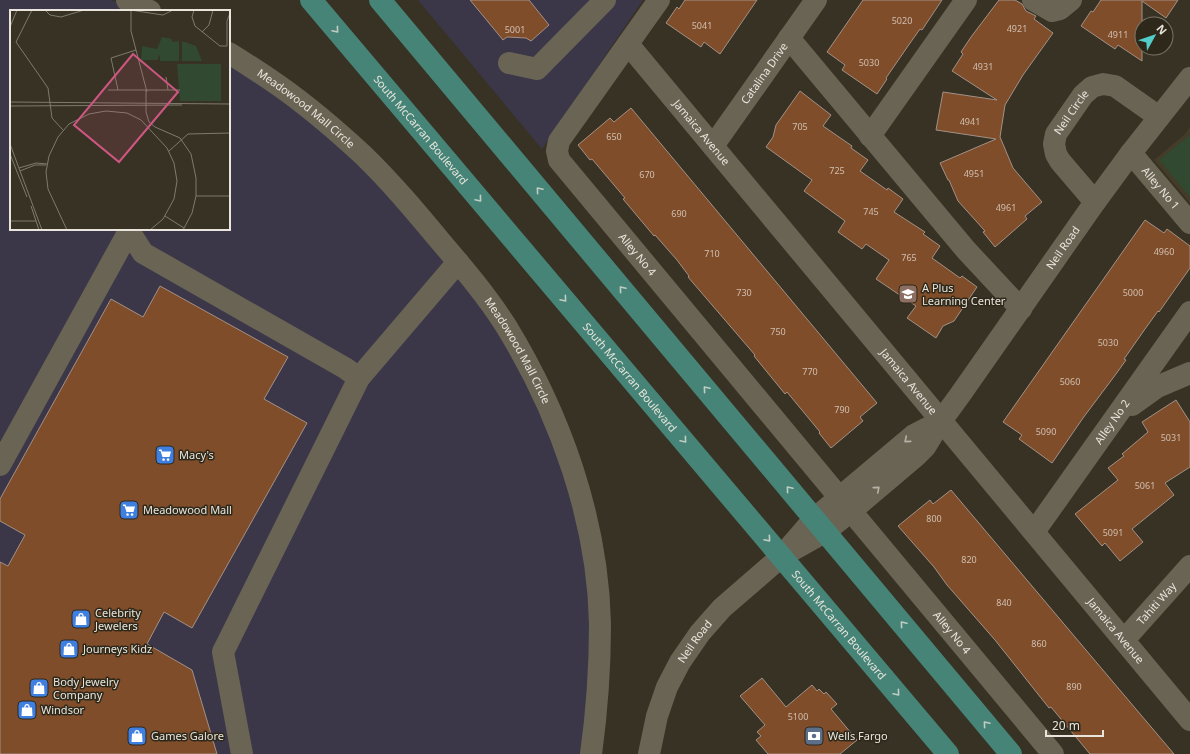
<svg xmlns="http://www.w3.org/2000/svg" width="1190" height="754" viewBox="0 0 1190 754" font-family="'Noto Sans',sans-serif">
  <style>
    .commercial { fill: #3b3748 }
    .built { fill: #443c29 }
    .green { fill: #314930 }
    .building { fill: #804d2a; stroke: #a29187 }
    .lines { fill: none; stroke-linecap: round; stroke-linejoin: round }
    .minor { stroke: #6a6455; stroke-width: 22 }
    .major { stroke: #478478; stroke-width: 22 }
    .oneway { stroke: #c0cdc3 }
    .oneway2 { stroke: #b6b1a6 }
    .labels { text-anchor: middle; stroke-width: 3; stroke-linejoin: round; paint-order: stroke }
    .number-label { font-size: 9px; fill: #cfbfb0 }
    .street-label { font-size: 11px; fill: #e9e5dc; stroke: #2d281a }
    .poi-label { font-size: 11px; fill: #e9e5dc; stroke: #2d281a; text-anchor: start }
    .inset-road { fill: none; stroke: #7e7a6d; stroke-width: 1 }
    .view { fill: #ce5682; fill-opacity: 0.15; stroke: #ce5682; stroke-width: 2 }
    .inset-edge { fill: none; stroke: #e9e5dc; stroke-width: 2 }
  </style>
  <rect width="100%" height="100%" fill="#373223"/>
  <!-- commercial -->
  <path class="commercial" d="M 0,0 L 111,0 L 141,11 L 11,11 L 11,229 L 229,229 L 229,61 L 249,73 L 356,158 L 433,237 L 516,348 L 577,506 L 590,610 L 592,690 L 585,754 L 0,754 Z
    M 418,0 L 643,0 L 542,149 Z"/>
  <!-- built -->
  <path class="built" d="M 1190,127 L 1190,203 L 1154,160 L 1184,135 Z"/>
  <!-- green -->
  <path class="green" d="M 1190,135 L 1190,197 L 1159,160 Z"/>
  <!-- building -->
  <path class="building" d="M 470,0 L 529,0 L 549,25 L 531,41 L 526,38 L 507,37 L 503,40 Z
    M 685,0 L 757,0 L 720,54 L 704,42 L 701,47 L 666,23 L 677,7 L 679,9 Z
    M 863,0 L 942,0 L 922,30 L 920,29 L 908,46 L 886,78 L 887,79 L 877,94 L 842,70 L 845,65 L 827,52 Z
    M 999,0 L 1015,0 L 1022,4 L 1026,11 L 1036,16 L 1034,19 L 1053,33 L 1023,75 L 1005,105 L 1000,137 L 1013,168 L 1042,202 L 1025,216 L 1027,219 L 995,247 L 983,232 L 985,231 L 958,201 L 949,180 L 948,180 L 940,163 L 996,139 L 936,130 L 943,92 L 997,100 L 952,71 L 963,54 L 961,52 L 971,37 Z
    M 1101,0 L 1178,0 L 1166,18 L 1142,1 L 1142,61 L 1118,45 L 1115,49 L 1081,26 L 1091,11 L 1093,12 Z
    M 800,91 L 831,115 L 823,126 L 852,146 L 851,148 L 868,160 L 860,171 L 887,190 L 888,188 L 903,199 L 894,212 L 925,232 L 923,234 L 940,246 L 932,258 L 960,278 L 962,276 L 977,287 L 954,321 L 943,326 L 936,338 L 907,318 L 916,306 L 876,279 L 889,260 L 866,244 L 862,249 L 838,232 L 845,221 L 804,191 L 812,180 L 766,147 L 773,137 L 776,125 Z
    M 631,108 L 877,403 L 860,417 L 863,421 L 831,448 L 819,433 L 820,432 L 787,392 L 785,394 L 754,356 L 755,355 L 688,277 L 689,276 L 677,260 L 655,235 L 654,236 L 623,199 L 625,198 L 592,159 L 590,160 L 578,145 L 610,118 L 614,122 Z
    M 1145,220 L 1164,233 L 1167,229 L 1190,246 L 1190,268 L 1159,312 L 1158,311 L 1145,329 L 1124,359 L 1126,360 L 1116,374 L 1083,418 L 1052,463 L 1019,439 L 1022,435 L 1003,422 Z
    M 160,286 L 288,357 L 264,399 L 307,423 L 192,628 L 164,612 L 147,644 L 192,670 L 217,754 L 0,754 L 0,562 L 8,566 L 25,535 L 0,521 L 0,499 L 111,299 L 143,317 Z
    M 1176,400 L 1190,422 L 1190,467 L 1165,483 L 1174,495 L 1132,529 L 1143,542 L 1120,561 L 1105,543 L 1102,546 L 1075,514 L 1118,480 L 1108,468 L 1124,456 L 1122,454 L 1148,432 L 1142,422 Z
    M 951,490 L 1091,656 L 1174,754 L 1090,754 L 1051,707 L 1049,708 L 995,640 L 947,585 L 934,567 L 898,526 L 930,500 L 933,504 Z
    M 762,678 L 786,707 L 812,685 L 817,691 L 819,689 L 824,694 L 826,692 L 837,704 L 831,709 L 857,740 L 840,754 L 768,754 L 756,740 L 761,736 L 757,732 L 765,725 L 740,696 Z"/>
  <g class="lines">
    <!-- minor -->
    <g class="minor">
      <path d="M 127,0 L 150,11"/>
      <path id="s1" d="M 659,0 L 559,141 L 557,151 L 559,160 L 839,497"/>
      <path d="M 1033,0 L 1052,11 L 1060,9 L 1071,0"/>
      <path d="M 789,38 L 966,250 L 1021,309"/>
      <path id="s2" d="M 628,44 L 1190,720"/>
      <path id="s3" d="M 229,53 C 245,63 262,74 278,85 C 308,106 336,130 363,155 C 391,182 416,212 441,242 C 464,269 487,296 506,326 C 560,414 598,520 600,624 C 600,668 597,711 591,754"/>
      <path d="M 509,63 L 537,69 L 605,0"/>
      <path d="M 870,136 L 966,0"/>
      <path id="s4" d="M 713,146 L 816,0"/>
      <path id="s5" d="M 1131,153 L 1190,223"/>
      <path id="s6" d="M 1095,202 L 1060,161 L 1056,154 L 1054,144 L 1056,134 L 1083,95 L 1092,87 L 1103,84 L 1115,86 L 1159,117"/>
      <path d="M 359,378 L 458,262"/>
      <path d="M 1132,405 L 1157,387 L 1190,373"/>
      <path d="M 0,465 L 129,231 L 143,253 L 345,368 L 359,378 L 223,652 L 242,754"/>
      <path id="s7" d="M 851,511 L 1053,754"/>
      <path id="s8" d="M 1034,532 L 1190,312"/>
      <path id="s9" d="M 782,556 L 825,532 L 851,511 L 917,455 L 925,447 L 941,421 L 960,395 L 1095,202 L 1131,153 L 1190,78"/>
      <path id="s10" d="M 1124,640 L 1190,566"/>
      <path id="s11" d="M 649,754 L 657,716 L 667,687 L 680,662 L 700,633 L 722,608 L 782,556 L 814,519 L 914,435 L 941,421"/>
    </g>
    <!-- major -->
    <g class="major">
      <path id="s12" d="M 311,0 L 948,754"/>
      <path d="M 380,0 L 1011,754"/>
    </g>
  </g>
  <!-- one-way arrows -->
  <defs><path id="oneway-chevron" d="M-2-3.5L2.5 0L-2 3.5" fill="none" stroke-width="1.6" stroke-linecap="round" stroke-linejoin="round"/></defs>
  <g class="oneway">
    <use href="#oneway-chevron" transform="translate(336 30) rotate(50)"/>
    <use href="#oneway-chevron" transform="translate(539 190) rotate(-130)"/>
    <use href="#oneway-chevron" transform="translate(479 199) rotate(50)"/>
    <use href="#oneway-chevron" transform="translate(622 289) rotate(-130)"/>
    <use href="#oneway-chevron" transform="translate(564 299) rotate(50)"/>
    <use href="#oneway-chevron" transform="translate(706 389) rotate(-130)"/>
    <use href="#oneway-chevron" transform="translate(684 440) rotate(50)"/>
    <use href="#oneway-chevron" transform="translate(789 489) rotate(-130)"/>
    <use href="#oneway-chevron" transform="translate(768 539) rotate(49)"/>
    <use href="#oneway-chevron" transform="translate(903 624) rotate(-130)"/>
    <use href="#oneway-chevron" transform="translate(897 693) rotate(50)"/>
    <use href="#oneway-chevron" transform="translate(986 724) rotate(-130)"/>
  </g>
  <g class="oneway2">
    <use href="#oneway-chevron" transform="translate(907 440) rotate(140)"/>
    <use href="#oneway-chevron" transform="translate(877 489) rotate(-40)"/>
  </g>
  <!-- icons -->
  <defs>
    <g id="school-square" transform="scale(1)"><rect x="-9" y="-9" width="18" height="18" rx="4" fill="#8d6e63" stroke="#2d281a"/><path d="M0-5L7-2L0 1L-7-2ZM-4 1L0 2.5L4 1V4Q0 6-4 4Z" fill="#fff"/></g>
    <g id="supermarket-square" transform="scale(1)"><rect x="-9" y="-9" width="18" height="18" rx="4" fill="#3f7fe0" stroke="#2d281a"/><path d="M-6-5.5h2.5l.6 2H6L4.5 2H-2.5L-4.4-4H-6ZM-1.5 3.2a1.3 1.3 0 1 0 .1 0ZM3 3.2a1.3 1.3 0 1 0 .1 0Z" fill="#fff"/></g>
    <g id="shop-square" transform="scale(1)"><rect x="-9" y="-9" width="18" height="18" rx="4" fill="#3f7fe0" stroke="#2d281a"/><path d="M-5-2.5h2.3a2.7 3.5 0 0 1 5.4 0H5L5.5 6h-11ZM-1.5-2.5h3a1.5 2.3 0 0 0-3 0Z" fill="#fff"/></g>
    <g id="bank-square" transform="scale(1)"><rect x="-9" y="-9" width="18" height="18" rx="4" fill="#5c6f8a" stroke="#2d281a"/><path d="M-6-4H6V4H-6ZM0-2.3a2.3 2.3 0 1 0 0 4.6a2.3 2.3 0 1 0 0-4.6Z" fill="#fff"/></g>
  </defs>
  <g fill-rule="evenodd">
    <use href="#school-square" x="908" y="294"/>
    <use href="#supermarket-square" x="165" y="455"/>
    <use href="#supermarket-square" x="129" y="510"/>
    <use href="#shop-square" x="81" y="619"/>
    <use href="#shop-square" x="69" y="649"/>
    <use href="#shop-square" x="39" y="688"/>
    <use href="#shop-square" x="27" y="710"/>
    <use href="#shop-square" x="137" y="736"/>
    <use href="#bank-square" x="814" y="736"/>
  </g>
  <g class="labels">
    <!-- number labels -->
    <g class="number-label">
      <text x="902" y="24">5020</text>
      <text x="702" y="29">5041</text>
      <text x="1017" y="32">4921</text>
      <text x="515" y="33">5001</text>
      <text x="1118" y="38">4911</text>
      <text x="869" y="66">5030</text>
      <text x="983" y="70">4931</text>
      <text x="970" y="125">4941</text>
      <text x="800" y="130">705</text>
      <text x="614" y="140">650</text>
      <text x="837" y="174">725</text>
      <text x="974" y="177">4951</text>
      <text x="647" y="178">670</text>
      <text x="1006" y="211">4961</text>
      <text x="871" y="215">745</text>
      <text x="679" y="217">690</text>
      <text x="1164" y="255">4960</text>
      <text x="712" y="257">710</text>
      <text x="909" y="261">765</text>
      <text x="744" y="296">730</text>
      <text x="1133" y="296">5000</text>
      <text x="778" y="335">750</text>
      <text x="1108" y="346">5030</text>
      <text x="810" y="375">770</text>
      <text x="1070" y="385">5060</text>
      <text x="842" y="413">790</text>
      <text x="1046" y="435">5090</text>
      <text x="1171" y="441">5031</text>
      <text x="1145" y="489">5061</text>
      <text x="934" y="522">800</text>
      <text x="1113" y="536">5091</text>
      <text x="969" y="563">820</text>
      <text x="1004" y="606">840</text>
      <text x="1039" y="647">860</text>
      <text x="1074" y="690">890</text>
      <text x="798" y="720">5100</text>
    </g>
    <!-- street labels -->
    <g class="street-label">
      <text dy="4" stroke="none"><textPath href="#s4" startOffset="89">Catalina Drive</textPath></text>
      <text dy="4" stroke="none"><textPath href="#s3" startOffset="95">Meadowood Mall Circle</textPath></text>
      <text dy="4" stroke="none"><textPath href="#s6" startOffset="109">Neil Circle</textPath></text>
      <text dy="4" stroke="none"><textPath href="#s12" startOffset="170">South McCarran Boulevard</textPath></text>
      <text dy="4" stroke="none"><textPath href="#s2" startOffset="115">Jamaica Avenue</textPath></text>
      <text dy="4" stroke="none"><textPath href="#s5" startOffset="46">Alley No 1</textPath></text>
      <text dy="4" stroke="none"><textPath href="#s9" startOffset="423">Neil Road</textPath></text>
      <text dy="4" stroke="none"><textPath href="#s1" startOffset="315">Alley No 4</textPath></text>
      <text dy="4" stroke="none"><textPath href="#s3" startOffset="419">Meadowood Mall Circle</textPath></text>
      <text dy="4" stroke="none"><textPath href="#s12" startOffset="494">South McCarran Boulevard</textPath></text>
      <text dy="4" stroke="none"><textPath href="#s2" startOffset="439">Jamaica Avenue</textPath></text>
      <text dy="4" stroke="none"><textPath href="#s8" startOffset="135">Alley No 2</textPath></text>
      <text dy="4" stroke="none"><textPath href="#s10" startOffset="49">Tahiti Way</textPath></text>
      <text dy="4" stroke="none"><textPath href="#s12" startOffset="818">South McCarran Boulevard</textPath></text>
      <text dy="4" stroke="none"><textPath href="#s2" startOffset="763">Jamaica Avenue</textPath></text>
      <text dy="4" stroke="none"><textPath href="#s7" startOffset="158">Alley No 4</textPath></text>
      <text dy="4" stroke="none"><textPath href="#s11" startOffset="123">Neil Road</textPath></text>
    </g>
    <!-- poi labels -->
    <g class="poi-label">
      <text x="922" y="292">A Plus<tspan x="922" dy="13">Learning Center</tspan></text>
      <text x="179" y="459">Macy's</text>
      <text x="143" y="514">Meadowood Mall</text>
      <text x="95" y="617">Celebrity<tspan x="95" dy="13">Jewelers</tspan></text>
      <text x="83" y="653">Journeys Kidz</text>
      <text x="53" y="686">Body Jewelry<tspan x="53" dy="13">Company</tspan></text>
      <text x="41" y="714">Windsor</text>
      <text x="151" y="740">Games Galore</text>
      <text x="828" y="740">Wells Fargo</text>
    </g>
  </g>
  <!-- overview -->
  <g transform="translate(10 10)">
    <rect width="220" height="220" fill="#373223"/>
    <path d="M 152,27 L 162,29 L 162,32 L 169,31 L 169,51 L 150,51 L 150,44 L 147,51 L 147,40 L 147,50 L 131,50 L 132,36 L 147,39 ZM 172,31 L 186,36 L 192,51 L 172,51 ZM 167,54 L 211,54 L 211,91 L 170,91 Z" fill="#314930"/>
    <path class="inset-road" d="M 22,0 L 6,32 L 38,78 L 42,108 L 53,120M 35,0 L 40,5 L 51,7 L 74,0M 120,0 L 153,5 L 163,0M 121,0 L 121,21 L 137,82M 184,0 L 182,7 L 185,16 L 210,36 L 217,36 L 217,11 L 220,3M 0,17 L 7,0M 192,22 L 199,15 L 203,0M 156,67 L 158,80M 98,80 L 170,80M 108,80 L 101,48 L 126,40M 136,80 L 136,102 L 139,112 L 145,117 L 170,128 L 181,144 L 186,168 L 186,186 L 182,203 L 173,220M 0,92 L 220,94M 0,96 L 172,95M 0,134 L 32,220M 159,141 L 178,124 L 220,123M 0,144 L 17,187M 9,158 L 26,153 L 37,154M 10,161 L 25,155 L 36,155M 186,186 L 220,186M 21,196 L 29,220M 155,206 L 174,218M 0,211 L 26,211M 57,220 L 38,179 L 36,162 L 39,146 L 48,127 L 59,114 L 79,104 L 96,101 L 117,103 L 131,110 L 157,138 L 164,153 L 167,171 L 164,189 L 153,209 L 140,220"/>
    <path class="view" d="M 123,44 L 168,82 L 109,152 L 64,115 Z"/>
    <rect width="220" height="220" class="inset-edge"/>
  </g>
  <!-- north arrow -->
  <g transform="translate(1154 36) rotate(50)"><circle r="19" fill="#2d281a" stroke="#787468"/>
  <path d="M0-3L7 15L0 10L-7 15Z" fill="#53cdca"/>
  <text y="-6" font-size="11" font-weight="bold" text-anchor="middle" fill="#e9e5dc">N</text>
  </g>
  <!-- scale -->
  <path d="M1046 730v6h57v-6" fill="none" stroke="#e9e5dc" stroke-width="2"/>
  <text x="1052" y="730" font-size="12" fill="#e9e5dc" stroke="#2d281a" stroke-width="3" paint-order="stroke">20 m</text>
</svg>
